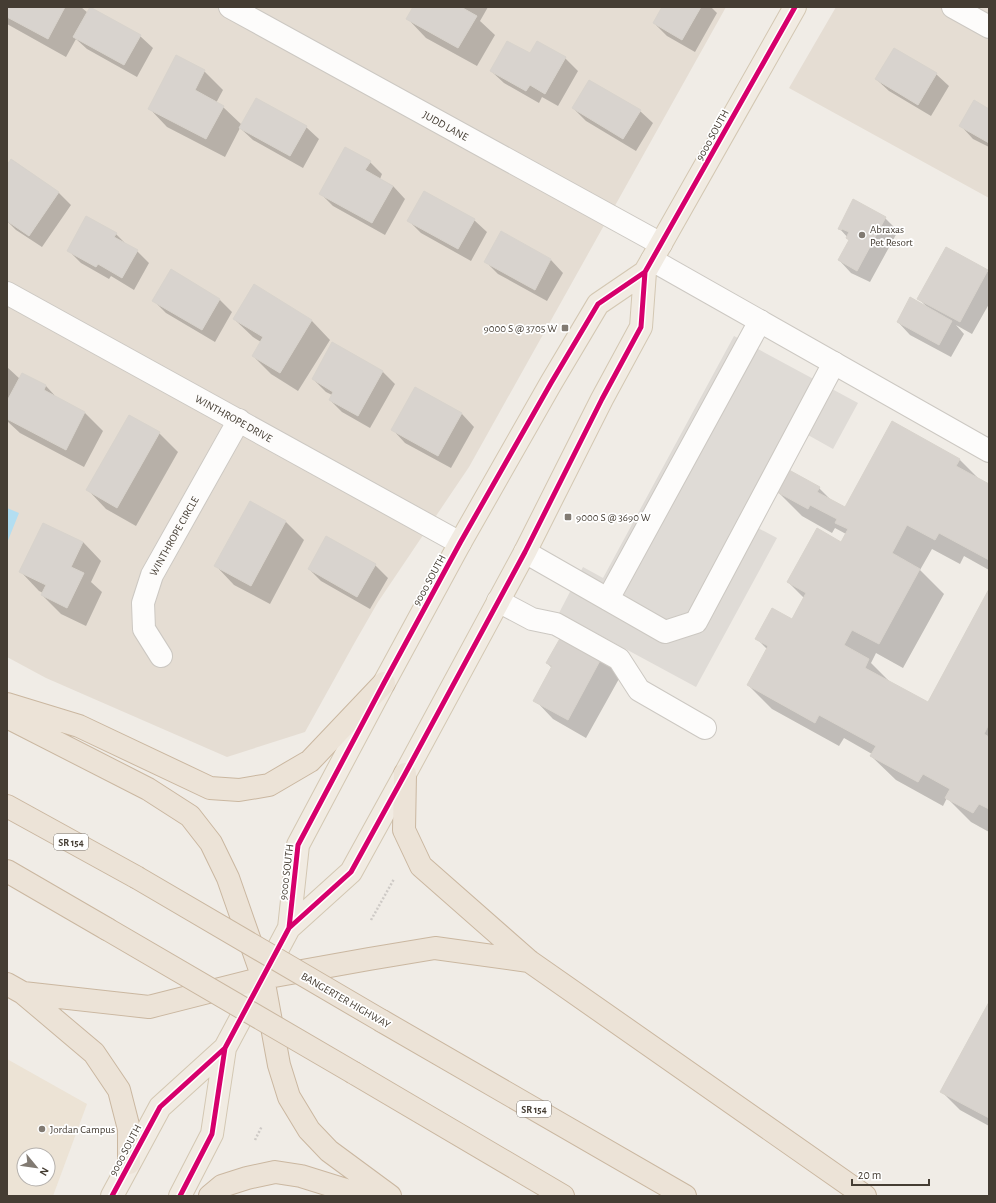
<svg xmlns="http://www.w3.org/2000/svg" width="996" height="1203" viewBox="0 0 996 1203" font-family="'Alegreya Sans',sans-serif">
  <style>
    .residential { fill: #e5ddd3 }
    .education { fill: #ece3d5; fill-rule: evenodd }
    .parking { fill: #dfdbd6 }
    .water { fill: #b3def1 }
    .shadow { fill: #0003 }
    .building { fill: #d8d3ce; stroke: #d8d3cc }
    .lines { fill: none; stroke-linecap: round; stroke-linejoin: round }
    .minor-casing { stroke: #ccc8c2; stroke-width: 24 }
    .major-casing { stroke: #d3c7b2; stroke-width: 24 }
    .highway-casing { stroke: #cab7a0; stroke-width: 24 }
    .path { stroke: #cecac6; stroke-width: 2.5; stroke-dasharray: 2 2; stroke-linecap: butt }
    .minor { stroke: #fdfcfb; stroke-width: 22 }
    .major { stroke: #f1ebe2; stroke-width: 22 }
    .highway { stroke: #ece3d7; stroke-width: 22 }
    .highway-bridge-casing { stroke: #cab7a0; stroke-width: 24; stroke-linecap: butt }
    .highway-bridge { stroke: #ece3d7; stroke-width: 22 }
    .cycleway-casing { stroke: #fff; stroke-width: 8 }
    .cycleway { stroke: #d6006c; stroke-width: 5 }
    .poi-dot { fill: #817a72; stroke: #fff; stroke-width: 1.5 }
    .labels { text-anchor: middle; stroke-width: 3.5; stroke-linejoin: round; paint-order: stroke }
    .shield { fill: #fff; stroke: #7d7770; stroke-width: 1 }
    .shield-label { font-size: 10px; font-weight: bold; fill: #453d33 }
    .street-label { font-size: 11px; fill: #453d33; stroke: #fff }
    .poi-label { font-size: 11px; fill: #453d33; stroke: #fff; text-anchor: start }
  </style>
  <rect width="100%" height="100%" fill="#f0ece6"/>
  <!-- residential -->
  <path class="residential" d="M 7,7 L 726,7 L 469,467 L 378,602 L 355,642 L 305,732 L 227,757 L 46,678 L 7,657 Z
    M 836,7 L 989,7 L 989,198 L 789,88 Z"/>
  <!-- education -->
  <path class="education" d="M 7,1059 L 87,1104 L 53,1196 L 7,1196 ZM 24,1155 L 48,1155 L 48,1179 L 24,1179 Z"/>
  <!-- parking -->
  <path class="parking" d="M 734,336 L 858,403 L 833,449 L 808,435 L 758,528 L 777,538 L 696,687 L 559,613 L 583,567 L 603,578 Z"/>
  <!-- water -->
  <path class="water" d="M 7,508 L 19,513 L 7,543 Z"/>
  <!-- shadow -->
  <path class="shadow" d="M 7,7 L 81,7 L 88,13 L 140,36 L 153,48 L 137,77 L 87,49 L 76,39 L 66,57 L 7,24 Z
    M 415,7 L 488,7 L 480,21 L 495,35 L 477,66 L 426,38 L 408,19 Z
    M 663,7 L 711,7 L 717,13 L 695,52 L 667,36 L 654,23 Z
    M 530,55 L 565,58 L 578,71 L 558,106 L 542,97 L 539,103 L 504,83 L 491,71 Z
    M 204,71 L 223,90 L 216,103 L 223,107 L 242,125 L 306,127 L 319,139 L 303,168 L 253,140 L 240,128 L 225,157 L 167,127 L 149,108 Z
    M 936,74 L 949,86 L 931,116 L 889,91 L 876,79 Z
    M 573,108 L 640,111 L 653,123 L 636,151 L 586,121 Z
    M 989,110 L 989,147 L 973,139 L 961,126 Z
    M 12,160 L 59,193 L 71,205 L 42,247 L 16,230 L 7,221 L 7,162 L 9,165 Z
    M 370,162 L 382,174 L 380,179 L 393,186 L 405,199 L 385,235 L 333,206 L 320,193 Z
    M 853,201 L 885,218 L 898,231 L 870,282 L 851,273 L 839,260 L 850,240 L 839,228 Z
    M 474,220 L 487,232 L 471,261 L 421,233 L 409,221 Z
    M 501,233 L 551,260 L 563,273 L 547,301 L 498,274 L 485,261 Z
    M 116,234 L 128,246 L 137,251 L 149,263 L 134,290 L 111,276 L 109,279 L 81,263 L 68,250 Z
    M 171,271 L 220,300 L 232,312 L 215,342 L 166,313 L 153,300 Z
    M 987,271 L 989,273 L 989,304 L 972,334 L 956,325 L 964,334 L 951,357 L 910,335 L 898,322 L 927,307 L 919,299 Z
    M 254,286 L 312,321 L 330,340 L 298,391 L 271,374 L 253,356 L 261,342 L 253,337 L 234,319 Z
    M 7,367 L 20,379 L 23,374 L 46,386 L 58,399 L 85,413 L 103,431 L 84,467 L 20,433 L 7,421 Z
    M 382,371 L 395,384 L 370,428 L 342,412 L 330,400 L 332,395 L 326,392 L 313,379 Z
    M 416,389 L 462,414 L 474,427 L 451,468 L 405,443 L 393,430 Z
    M 892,423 L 960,460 L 981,481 L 989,485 L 989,570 L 964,556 L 960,564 L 932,549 L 920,570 L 944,594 L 903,668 L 876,653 L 871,663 L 892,684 L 928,703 L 989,591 L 989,832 L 971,822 L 947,798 L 943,806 L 896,780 L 871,756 L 872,754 L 844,738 L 839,746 L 772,709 L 748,685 L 768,650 L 756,638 L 792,620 L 804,598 L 788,582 L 841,543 L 846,534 L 835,528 L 832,533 L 802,516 L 778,492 L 819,488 L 832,501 L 845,508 Z
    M 159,433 L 178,452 L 136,526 L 106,509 L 88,490 Z
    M 251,503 L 286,522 L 304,540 L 270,604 L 234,585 L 216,566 Z
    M 327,537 L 375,565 L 388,578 L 370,609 L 321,581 L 309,569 Z
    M 83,542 L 101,561 L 91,582 L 102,592 L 86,626 L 61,614 L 42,595 L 43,593 L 39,591 L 21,572 Z
    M 602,658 L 620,677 L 586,738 L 553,719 L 535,700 L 552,668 L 547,663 Z
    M 989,1004 L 989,1126 L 960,1110 L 941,1091 Z"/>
  <!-- building -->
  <path class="building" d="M 7,7 L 65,7 L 48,39 L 7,17 Z
    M 90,7 L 141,35 L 124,65 L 73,37 Z
    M 413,7 L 461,7 L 477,16 L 458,48 L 406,19 Z
    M 662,7 L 701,7 L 682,40 L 653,23 Z
    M 507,41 L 530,53 L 537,41 L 566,57 L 545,94 L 530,85 L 526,91 L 490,71 Z
    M 894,48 L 937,73 L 918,105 L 875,79 Z
    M 176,55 L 205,70 L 195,90 L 224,106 L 206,139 L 148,109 Z
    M 589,80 L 641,110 L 623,139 L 572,108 Z
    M 256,98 L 307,126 L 290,156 L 239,128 Z
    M 974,100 L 989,109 L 989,143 L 959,126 Z
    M 345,147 L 371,161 L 365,170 L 393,186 L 372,223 L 319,194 Z
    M 11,159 L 59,192 L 29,236 L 7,221 L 7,211 L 8,209 L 7,208 L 7,165 Z
    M 424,191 L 475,219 L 458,249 L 407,221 Z
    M 853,199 L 886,217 L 857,271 L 838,260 L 849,240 L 846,238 L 849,232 L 842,229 L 841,230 L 838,229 Z
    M 86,216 L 117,233 L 114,237 L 138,250 L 122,278 L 98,264 L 96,267 L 67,251 Z
    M 501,231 L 551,259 L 535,290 L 484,262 Z
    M 946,247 L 988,270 L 960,322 L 917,299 Z
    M 171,269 L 220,299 L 202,330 L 152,301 Z
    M 254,284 L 312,320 L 280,373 L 252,356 L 263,337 L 233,319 Z
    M 910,297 L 952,321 L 939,345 L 897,322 Z
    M 332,342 L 383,371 L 358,416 L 329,400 L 333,392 L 312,379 Z
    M 22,373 L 46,385 L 44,390 L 85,412 L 66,450 L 7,419 L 7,401 Z
    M 415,387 L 462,413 L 438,456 L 391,430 Z
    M 129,415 L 160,432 L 117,508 L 86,490 Z
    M 892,421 L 960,459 L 956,466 L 989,484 L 989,560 L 939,533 L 935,540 L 907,525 L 892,553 L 920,569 L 879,644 L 852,630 L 844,645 L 869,659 L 865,668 L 928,702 L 989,589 L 989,724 L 984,734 L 989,737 L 989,809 L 979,804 L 973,813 L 945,798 L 950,789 L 923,774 L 918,782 L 870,756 L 876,746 L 819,715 L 815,723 L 747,685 L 768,646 L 755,639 L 772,608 L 792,619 L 806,593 L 787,582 L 817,528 L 841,542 L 848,529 L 835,523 L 837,519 L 810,505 L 808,509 L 777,492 L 789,470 L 820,487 L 817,492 L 845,507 Z
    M 250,501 L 286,521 L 251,586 L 214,566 Z
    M 43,523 L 83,542 L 71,567 L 84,573 L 67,608 L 41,595 L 46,585 L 19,572 Z
    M 326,536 L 376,564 L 357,597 L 308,569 Z
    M 562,635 L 602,657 L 568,720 L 533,701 L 552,666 L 546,663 Z
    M 989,1002 L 989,1118 L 940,1092 Z"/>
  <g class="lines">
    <!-- minor casing -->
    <g class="minor-casing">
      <g id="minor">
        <path id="s1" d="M 230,7 L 661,244"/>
        <path d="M 953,7 L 989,27"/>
        <path d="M 652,260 L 989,451"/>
        <path id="s2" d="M 7,293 L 460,543"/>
        <path d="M 525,552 L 665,632 L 696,622 L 834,363"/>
        <path d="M 608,599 L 760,321"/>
        <path d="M 498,601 L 532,619 L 556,624 L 619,659 L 639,690 L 705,728"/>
        <path id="s3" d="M 161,656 L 144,629 L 143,603 L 152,575 L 239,420"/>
      </g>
    </g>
    <!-- major casing -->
    <g class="major-casing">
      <path id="major" d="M 289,928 L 298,845 L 384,683 L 460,543 L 551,383 L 598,304 L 645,272
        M 112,1196 L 160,1107 L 225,1048
        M 180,1196 L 212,1134 L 225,1048 L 289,928 L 351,872 L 405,774 L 525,552 L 602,399 L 641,327 L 645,272 L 795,7"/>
    </g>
    <!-- highway casing -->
    <g class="highway-casing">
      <path id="highway" d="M 7,704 L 79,726 L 210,788 L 239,790 L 269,785 L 310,761 L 384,683
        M 7,717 L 148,789 L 190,816 L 211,843 L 228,878 L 263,978 L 279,1065 L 289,1097 L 309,1130 L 329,1151 L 390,1196
        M 405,774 L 404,830 L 421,866 L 529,961 L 865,1196
        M 7,806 L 136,877
        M 7,871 L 107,929
        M 7,984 L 23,993 L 94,1053 L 119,1090 L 129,1129 L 129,1163
        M 23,993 L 149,1007 L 263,978 L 369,959 L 435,948 L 529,961
        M 382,1021 L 685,1196
        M 354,1073 L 563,1196
        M 210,1196 L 222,1186 L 247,1178 L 275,1172 L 301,1176 L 365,1196"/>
    </g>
    <!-- path -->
    <path class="path" d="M 371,920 L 394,879
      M 255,1140 L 262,1126"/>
    <!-- minor -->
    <use href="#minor" class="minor"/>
    <!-- major -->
    <use href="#major" class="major"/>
    <!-- highway -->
    <use href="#highway" class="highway"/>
    <!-- highway-bridge casing -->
    <g class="highway-bridge-casing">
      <path id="highway-bridge" d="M 136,877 L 382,1021
        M 107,929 L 354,1073"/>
    </g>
    <!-- highway-bridge -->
    <use href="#highway-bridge" class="highway-bridge"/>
    <!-- cycleway casing -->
    <g class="cycleway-casing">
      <path id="cycleway" d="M 289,928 L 298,845 L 384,683 L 460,543 L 551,383 L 598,304 L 645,272
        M 112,1196 L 160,1107 L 225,1048
        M 180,1196 L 212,1134 L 225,1048 L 289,928 L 351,872 L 405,774 L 525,552 L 602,399 L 641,327 L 645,272 L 795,7"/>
    </g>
    <!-- cycleway -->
    <use href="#cycleway" class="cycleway"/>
  </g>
  <!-- markers -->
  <g class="poi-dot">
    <circle cx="862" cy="235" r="4"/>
    <rect x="561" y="324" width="8" height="8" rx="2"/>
    <rect x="564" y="513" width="8" height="8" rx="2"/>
    <circle cx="42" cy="1129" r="4"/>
  </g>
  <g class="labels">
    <!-- shield labels -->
    <g class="shield">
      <rect x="54" y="834" width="34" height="16" rx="3"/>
      <rect x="517" y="1101" width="34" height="16" rx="3"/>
    </g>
    <g class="shield-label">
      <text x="71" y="846">SR 154</text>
      <text x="534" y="1113">SR 154</text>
    </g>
    <!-- street labels -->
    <g class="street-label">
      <text dy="4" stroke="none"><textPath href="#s1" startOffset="246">JUDD LANE</textPath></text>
      <text transform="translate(712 135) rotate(-61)" y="4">9000 SOUTH</text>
      <text dy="4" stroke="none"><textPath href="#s2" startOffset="259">WINTHROPE DRIVE</textPath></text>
      <text dy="4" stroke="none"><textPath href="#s3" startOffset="132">WINTHROPE CIRCLE</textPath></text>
      <text transform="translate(429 580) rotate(-61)" y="4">9000 SOUTH</text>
      <text transform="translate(286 872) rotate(-83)" y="4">9000 SOUTH</text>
      <text transform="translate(346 1000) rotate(30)" y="4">BANGERTER HIGHWAY</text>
      <text transform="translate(125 1150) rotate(-62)" y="4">9000 SOUTH</text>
    </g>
    <!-- poi labels -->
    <g class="poi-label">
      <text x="870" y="233">Abraxas<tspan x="870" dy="13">Pet Resort</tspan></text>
      <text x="557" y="332" text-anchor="end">9000 S @ 3705 W</text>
      <text x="576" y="521">9000 S @ 3690 W</text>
      <text x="50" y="1133">Jordan Campus</text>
    </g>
  </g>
  <!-- border -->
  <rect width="996" height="1203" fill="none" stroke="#453d33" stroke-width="16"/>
  <!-- north arrow -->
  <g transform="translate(36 1167) rotate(119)"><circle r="19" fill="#ffffff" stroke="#b5b1ad"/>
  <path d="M0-3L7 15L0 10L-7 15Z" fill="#817a72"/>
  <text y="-6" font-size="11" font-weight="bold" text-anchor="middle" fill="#453d33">N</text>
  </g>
  <!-- scale -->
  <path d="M852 1179v6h77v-6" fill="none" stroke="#453d33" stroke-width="2"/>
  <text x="858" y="1179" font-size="12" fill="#453d33" stroke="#ffffff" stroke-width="3" paint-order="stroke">20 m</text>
</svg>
